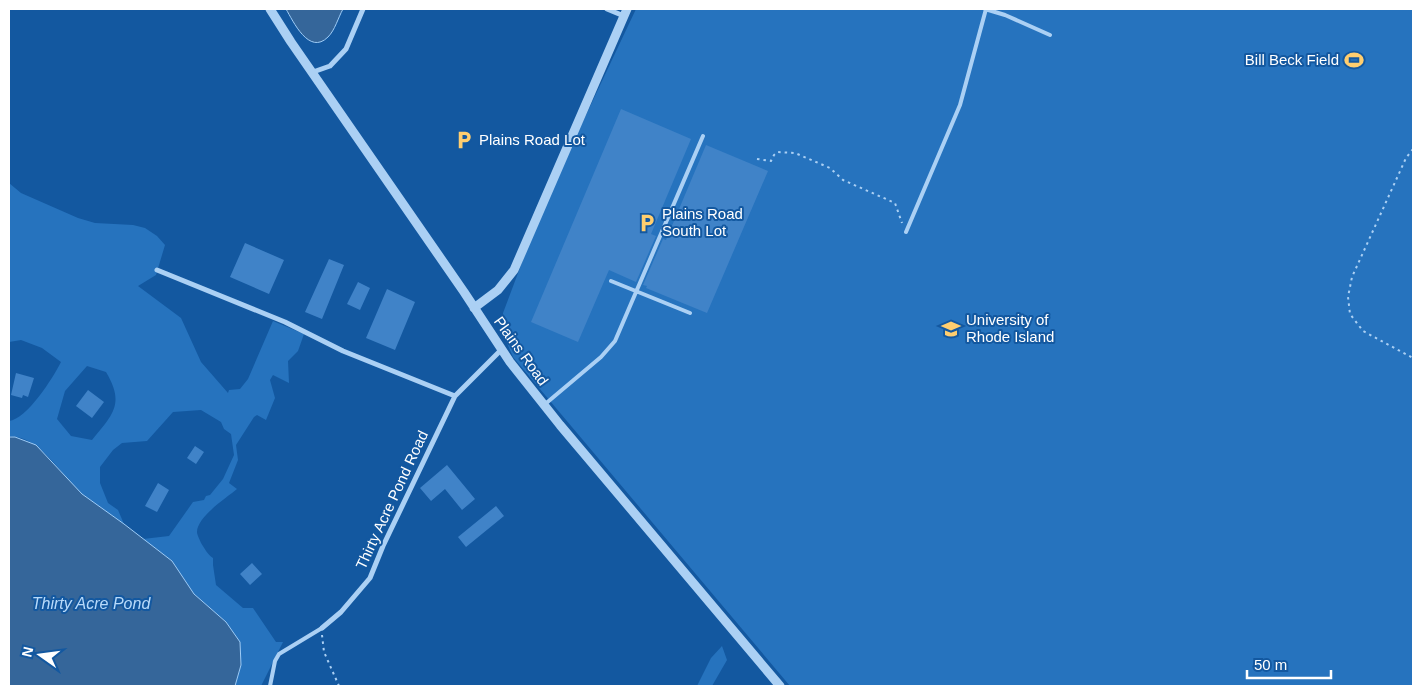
<svg xmlns="http://www.w3.org/2000/svg" width="1422" height="695" viewBox="0 0 1422 695" font-family="Arial,sans-serif">
  <style>
    .green { fill: #2673be; fill-rule: evenodd }
    .water { fill: #35669a; stroke: #9eccf7 }
    .building { fill: #4083c8 }
    .lines { fill: none; stroke-linecap: round; stroke-linejoin: round }
    .path { stroke: #abd0f4; stroke-width: 2; stroke-dasharray: 2.5 4; stroke-linecap: butt }
    .service { stroke: #abd0f4; stroke-width: 4 }
    .minor { stroke: #abd0f4; stroke-width: 5 }
    .tertiary { stroke: #abd0f4; stroke-width: 9 }
    .labels { text-anchor: middle; stroke-width: 4; stroke-linejoin: round; paint-order: stroke }
    .poi-label { font-size: 15px; fill: #fff; stroke: #1358a0; text-anchor: start }
    .street-label { font-size: 15px; fill: #fff; stroke: #1358a0 }
    .water-label { font-size: 16px; font-style: italic; fill: #b8dafa; stroke: #1358a0 }
  </style>
  <rect width="100%" height="100%" fill="#1358a0"/>
  <!-- green -->
  <path class="green" d="M 636,9 L 1413,9 L 1413,686 L 790,686 L 513,357 L 503,334 L 503,313 L 544,204 Z
    M 9,183 L 21,193 L 78,218 L 95,223 L 133,225 L 145,228 L 157,236 L 165,245 L 156,275 L 138,286 L 181,318 L 201,362 L 228,393 L 229,390 L 240,389 L 248,379 L 273,321 L 304,334 L 298,351 L 288,361 L 289,383 L 273,375 L 270,380 L 275,398 L 266,420 L 257,415 L 254,417 L 236,445 L 238,460 L 229,483 L 237,489 C 226,498 197,517 197,532 C 197,535 200,540 201,543 C 205,549 207,554 213,558 L 213,565 L 216,585 L 243,608 L 253,608 L 276,642 L 283,642 L 261,686 L 235,686 L 241,665 L 240,642 L 226,622 L 194,594 L 172,561 L 143,539 L 169,536 L 193,502 L 204,500 L 206,496 L 210,495 L 223,479 L 234,455 L 231,434 L 224,429 L 221,422 L 201,410 L 173,412 L 147,441 L 122,443 L 113,450 L 100,467 L 100,483 L 108,503 L 118,510 L 124,524 C 111,514 96,505 83,495 C 60,475 42,437 9,436 L 9,421 C 27,419 53,378 61,362 L 42,348 L 21,340 L 9,342 ZM 87,366 L 106,372 C 125,404 113,414 92,440 L 71,436 L 57,419 L 65,391 Z
    M 722,646 L 727,660 L 712,686 L 697,686 L 711,658 Z"/>
  <!-- water -->
  <path class="water" d="M 286,9 L 343,9 C 338,18 335,30 328,37 C 309,56 293,21 286,9 Z
    M 9,437 L 15,437 L 36,445 L 82,494 L 124,524 L 172,561 L 194,594 L 226,622 L 240,642 L 241,665 L 235,686 L 9,686 Z"/>
  <!-- building -->
  <path class="building" d="M 621,109 L 691,139 L 651,234 L 656,236 L 636,282 L 609,270 L 578,342 L 531,322 Z
    M 706,145 L 768,171 L 707,313 L 646,288 L 647,286 L 643,285 L 663,239 L 666,240 Z
    M 245,243 L 284,260 L 269,294 L 230,277 Z
    M 329,259 L 344,265 L 322,319 L 305,312 Z
    M 358,282 L 370,288 L 360,310 L 347,304 Z
    M 387,289 L 415,302 L 395,350 L 366,338 Z
    M 16,373 L 34,378 L 28,397 L 23,395 L 22,398 L 11,395 Z
    M 88,390 L 104,402 L 92,418 L 76,406 Z
    M 195,446 L 204,452 L 196,464 L 187,458 Z
    M 447,465 L 475,499 L 462,510 L 445,489 L 431,501 L 420,488 Z
    M 158,483 L 169,490 L 157,512 L 145,506 Z
    M 496,506 L 504,516 L 466,547 L 458,537 Z
    M 252,563 L 262,574 L 250,585 L 240,574 Z"/>
  <g class="lines">
    <!-- path -->
    <path class="path" d="M 1413,149 L 1406,158 L 1352,277 L 1348,297 L 1350,314 L 1363,331 L 1413,358
      M 757,159 L 771,161 L 774,155 L 778,152 L 795,153 L 830,168 L 843,180 L 895,203 L 902,223
      M 322,635 L 324,652 L 339,686"/>
    <!-- service -->
    <path class="service" d="M 985,9 L 1005,15 L 1050,35
      M 906,232 L 960,105 L 986,9
      M 611,281 L 690,313
      M 544,405 L 601,357 L 615,341 L 703,136
      M 270,686 L 275,661 L 279,654 L 322,628"/>
    <!-- minor -->
    <path class="minor" d="M 607,9 L 624,16
      M 313,72 L 330,66 L 346,49 L 363,9
      M 157,270 L 285,322 L 343,351 L 455,396
      M 322,628 L 341,612 L 370,578 L 383,546 L 455,396 L 502,349"/>
    <!-- tertiary -->
    <path class="tertiary" d="M 270,9 L 291,42 L 464,292 L 510,362 L 560,425 L 780,686
      M 474,308 L 498,290 L 514,270 L 627,9"/>
  </g>
  <!-- icons -->
  <defs>
    <g id="stadium-bare" transform="scale(1.5)"><path d="M0-5a6.5 5 0 1 0 0 10a6.5 5 0 1 0 0-10ZM-3.5-1.8h7v3.6h-7Z" fill="#ffce6f" stroke="#1358a0" stroke-width="2.5" paint-order="stroke"/></g>
    <g id="parking-bare" transform="scale(1.5)"><path d="M-3.5-5.5H1a3.5 3.5 0 0 1 0 7H-1V5.5H-3.5ZM-1-3.4V-.6H.8a1.4 1.4 0 0 0 0-2.8Z" fill="#ffce6f" stroke="#1358a0" stroke-width="2.5" paint-order="stroke"/></g>
    <g id="university-bare" transform="scale(1.5)"><path d="M0-5L7-2L0 1L-7-2ZM-4 1L0 2.5L4 1V4Q0 6-4 4Z" fill="#ffce6f" stroke="#1358a0" stroke-width="2.5" paint-order="stroke"/></g>
  </defs>
  <g fill-rule="evenodd">
    <use href="#stadium-bare" x="1354" y="60"/>
    <use href="#parking-bare" x="464" y="140"/>
    <use href="#parking-bare" x="647" y="223"/>
    <use href="#university-bare" x="951" y="329"/>
  </g>
  <g class="labels">
    <!-- poi labels -->
    <g class="poi-label">
      <text x="1339" y="65" text-anchor="end">Bill Beck Field</text>
      <text x="479" y="145">Plains Road Lot</text>
      <text x="662" y="219">Plains Road<tspan x="662" dy="17">South Lot</tspan></text>
      <text x="966" y="325">University of<tspan x="966" dy="17">Rhode Island</tspan></text>
    </g>
    <!-- street labels -->
    <g class="street-label">
      <text transform="translate(521 351) rotate(54)" y="5">Plains Road</text>
      <text transform="translate(392 500) rotate(-65)" y="5">Thirty Acre Pond Road</text>
    </g>
    <!-- water labels -->
    <g class="water-label">
      <text x="91" y="609">Thirty Acre Pond</text>
    </g>
  </g>
  <!-- border -->
  <rect width="1422" height="695" fill="none" stroke="#ffffff" stroke-width="20"/>
  <!-- north arrow -->
  <g transform="translate(40 655) rotate(284)" stroke="#1358a0" stroke-width="4" paint-order="stroke">
  <path d="M0-4L9 19L0 12L-9 19Z" fill="#ffffff"/>
  <text y="-8" font-size="14" font-weight="bold" text-anchor="middle" fill="#ffffff">N</text>
  </g>
  <!-- scale -->
  <path d="M1247 670v8h84v-8" fill="none" stroke="#ffffff" stroke-width="2.5"/>
  <text x="1254" y="670" font-size="15" fill="#ffffff" stroke="#1358a0" stroke-width="4" paint-order="stroke">50 m</text>
</svg>
